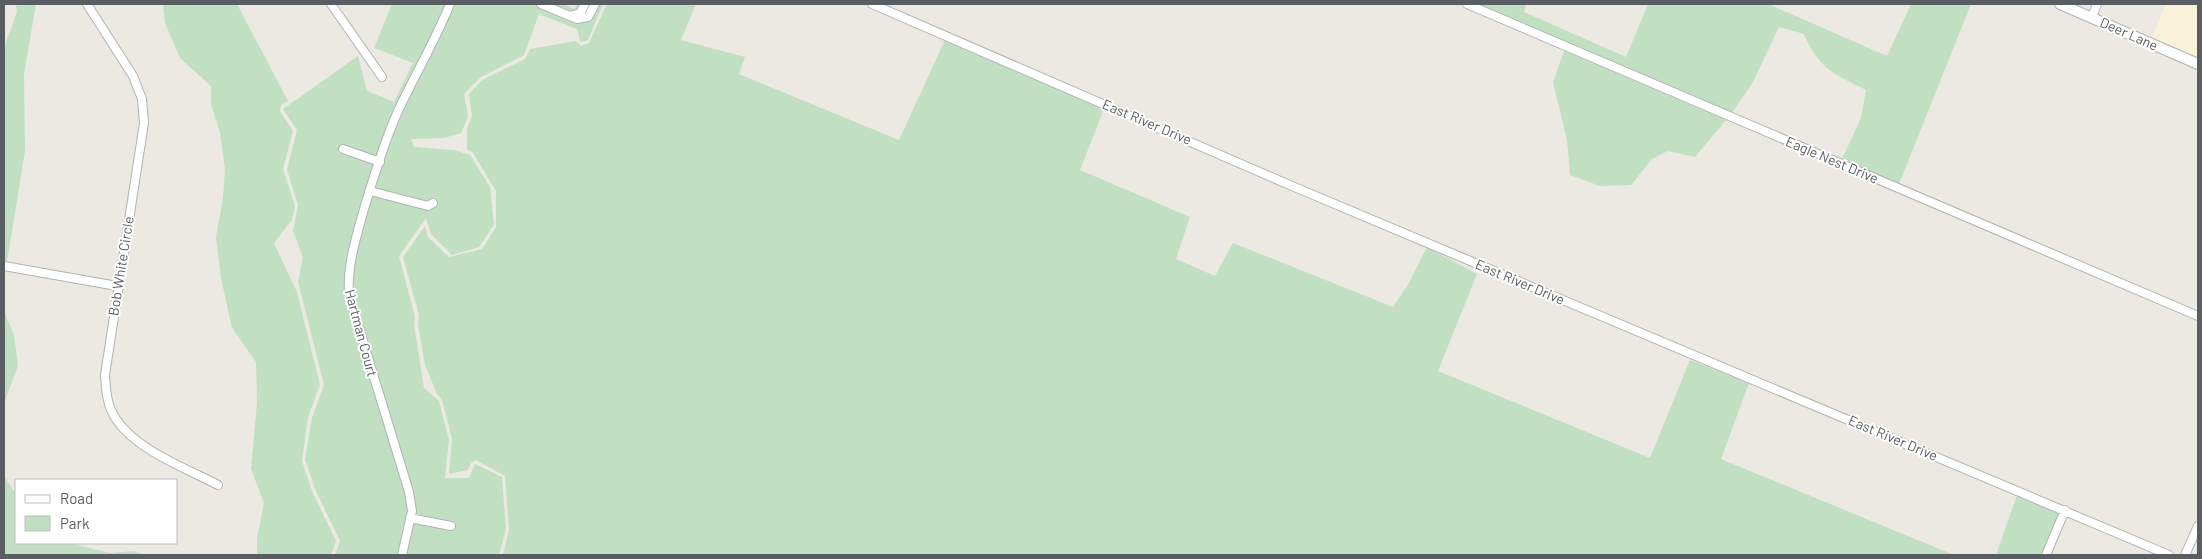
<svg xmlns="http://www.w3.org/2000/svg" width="2202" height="559" viewBox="0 0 2202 559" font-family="Barlow,sans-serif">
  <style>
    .commercial { fill: #f9f2d9 }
    .green { fill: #c1e0c1 }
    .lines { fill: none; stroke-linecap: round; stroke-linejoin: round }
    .minor-casing { stroke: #afb2b6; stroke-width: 10 }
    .tertiary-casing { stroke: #afb2b6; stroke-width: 12 }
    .minor { stroke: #fff; stroke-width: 8 }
    .tertiary { stroke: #fff; stroke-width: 10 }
    .labels { text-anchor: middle; stroke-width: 4; stroke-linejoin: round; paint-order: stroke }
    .street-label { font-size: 14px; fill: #5a5d61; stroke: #fff }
  </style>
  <rect width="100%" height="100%" fill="#ebe9e2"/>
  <!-- commercial -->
  <path class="commercial" d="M 2166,4 L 2198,4 L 2198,59 L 2151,39 Z"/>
  <!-- green -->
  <path class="green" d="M 16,4 L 36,4 L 24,74 L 25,151 L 7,262 L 4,261 L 4,48 L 17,12 Z
    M 163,4 L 237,4 L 288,101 L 281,105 L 280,111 L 293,131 L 283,169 L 295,206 L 292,220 L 274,243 L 297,292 L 320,385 L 308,417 L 302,461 L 312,491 L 336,541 L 331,555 L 257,555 L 257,539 L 264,503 L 251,469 L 257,402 L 256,362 L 232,328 L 221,278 L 216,237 L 223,198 L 225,169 L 220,133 L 211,104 L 211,86 L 180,58 L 165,23 Z
    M 392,4 L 563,4 L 575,9 L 577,4 L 603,4 L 588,40 L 580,42 L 577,29 L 539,14 L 524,55 L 481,77 L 464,94 L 468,117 L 461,133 L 444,138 L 411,139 L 414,147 L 455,150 L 470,155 L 490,187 L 494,225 L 479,247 L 452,255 L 431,234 L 426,218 L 399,256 L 415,317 L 414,325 L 424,388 L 439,401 L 449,440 L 445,478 L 469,478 L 475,464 L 502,477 L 506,529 L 499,555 L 335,555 L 340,541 L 315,489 L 305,459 L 312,418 L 324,385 L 298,282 L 303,257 L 293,231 L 298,205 L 287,170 L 297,130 L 283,109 L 358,56 L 367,91 L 394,102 L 413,63 L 374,48 Z
    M 607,4 L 696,4 L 681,40 L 745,57 L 739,74 L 899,140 L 945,40 L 1104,109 L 1080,170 L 1190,217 L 1176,259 L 1215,276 L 1233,243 L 1393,307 L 1409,283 L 1427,247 L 1477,274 L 1438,371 L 1650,458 L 1690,360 L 1749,383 L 1721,459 L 1954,555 L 503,555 L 509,529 L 505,476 L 476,460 L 471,463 L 468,470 L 449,474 L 452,439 L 442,400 L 437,394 L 425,365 L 418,324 L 419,315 L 403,257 L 425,226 L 428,237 L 449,257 L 482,249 L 496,227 L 496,191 L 473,153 L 467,149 L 467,128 L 472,116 L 469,94 L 482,80 L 525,59 L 530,49 L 576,41 L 581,46 L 589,43 Z
    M 1478,4 L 1526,4 L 1524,12 L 1626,57 L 1648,4 L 1768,4 L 1887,56 L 1911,4 L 1971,4 L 1899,184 L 1842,159 L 1861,118 L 1866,90 C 1834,74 1819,69 1804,34 L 1779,27 L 1753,82 L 1732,113 Z
    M 1564,51 L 1726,120 L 1695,157 L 1668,151 L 1652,159 L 1631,185 L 1600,186 L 1570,175 L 1567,140 L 1553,82 Z
    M 4,311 L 14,335 L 18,366 L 4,403 Z
    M 4,476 L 16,494 L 16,543 L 69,543 L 110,553 L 134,551 L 144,555 L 4,555 Z
    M 2017,495 L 2059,513 L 2042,555 L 1996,555 Z"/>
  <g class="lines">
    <!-- minor casing -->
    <g class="minor-casing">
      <path id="minor" d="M 87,4 L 133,76 L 142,99 L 144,123 L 105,375 C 106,391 107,406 116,419 C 136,450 186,468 218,485
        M 331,4 L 382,77
        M 541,4 L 577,19 L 588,17 L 595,4
        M 872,4 L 1292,186 L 2169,555
        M 1467,4 L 2198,316
        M 570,16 L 580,13 L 585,4
        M 2092,17 L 2097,4
        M 343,149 L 380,162
        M 370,191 L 428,206 L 433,203
        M 4,266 L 117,286
        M 410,518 L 451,526
        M 402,555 L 412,511 L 409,492 L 349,295 C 347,265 356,238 364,209 C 374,176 384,142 398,111 C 415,75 435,41 450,4
        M 2046,555 L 2065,510
        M 2185,555 L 2198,526"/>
    </g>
    <!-- tertiary casing -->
    <g class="tertiary-casing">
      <path id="tertiary" d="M 2060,4 L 2198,64"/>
    </g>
    <!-- minor -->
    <use href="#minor" class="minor"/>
    <!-- tertiary -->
    <use href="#tertiary" class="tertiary"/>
  </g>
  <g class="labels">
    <!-- street labels -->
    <g class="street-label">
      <text transform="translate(2129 34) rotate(24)" y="5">Deer Lane</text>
      <text transform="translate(1147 122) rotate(23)" y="5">East River Drive</text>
      <text transform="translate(1832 160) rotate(23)" y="5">Eagle Nest Drive</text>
      <text transform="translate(121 266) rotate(-81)" y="5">Bob White Circle</text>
      <text transform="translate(1520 282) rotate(23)" y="5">East River Drive</text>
      <text transform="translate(361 333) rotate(75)" y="5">Hartman Court</text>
      <text transform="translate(1893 438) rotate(23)" y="5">East River Drive</text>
    </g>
  </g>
  <!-- border -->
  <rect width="2202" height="559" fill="none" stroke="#5a5d61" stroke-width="10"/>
  <!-- legend -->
  <rect x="15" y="479" width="162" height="65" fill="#ffffff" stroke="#bdbec0"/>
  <rect x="25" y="495" width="25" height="8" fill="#ffffff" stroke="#bdbec0"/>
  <text x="60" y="504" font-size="15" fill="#5a5d61">Road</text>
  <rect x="25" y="516" width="25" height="15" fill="#c1e0c1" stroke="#bdbec0"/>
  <text x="60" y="529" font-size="15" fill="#5a5d61">Park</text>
</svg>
